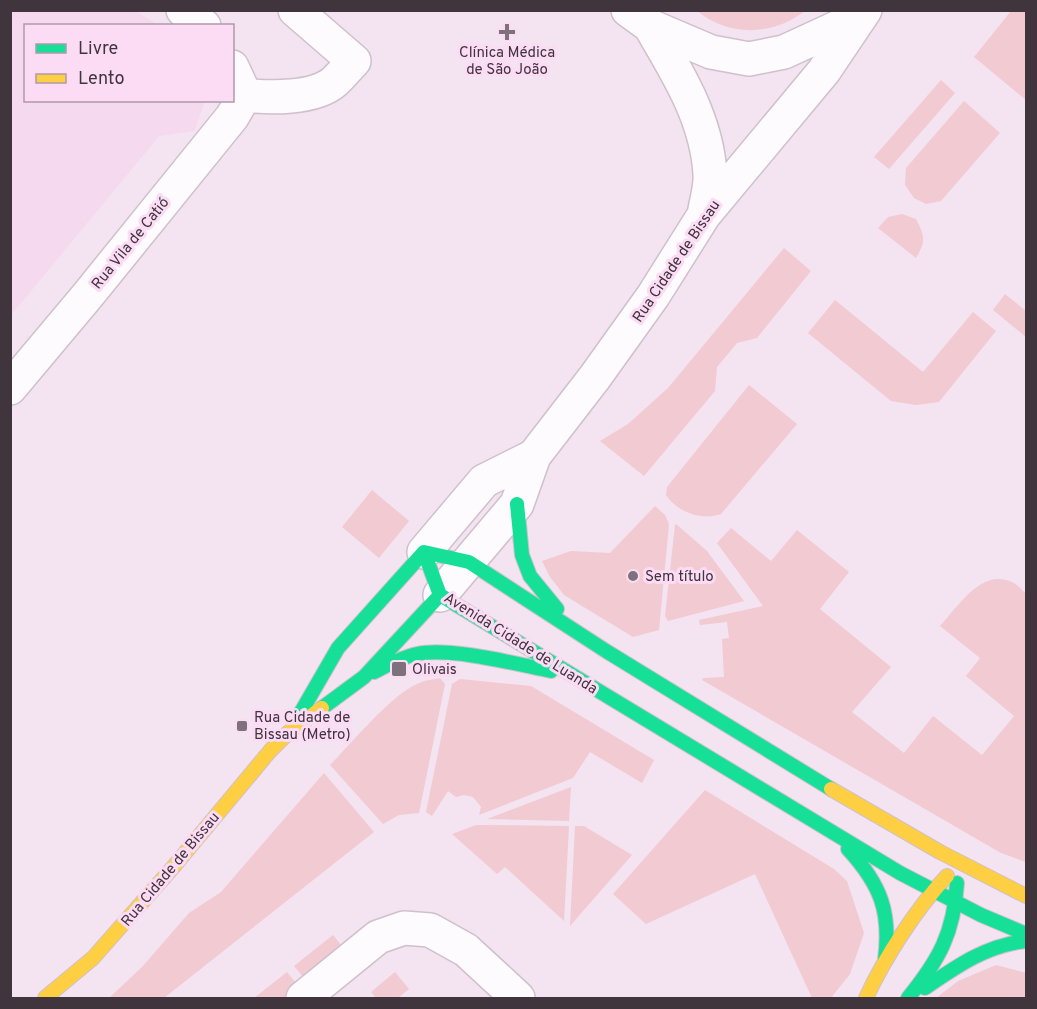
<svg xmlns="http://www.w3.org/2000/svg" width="1037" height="1009" viewBox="0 0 1037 1009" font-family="Overpass,sans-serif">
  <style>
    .built { fill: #f5d9ee }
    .green { fill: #f2cad1 }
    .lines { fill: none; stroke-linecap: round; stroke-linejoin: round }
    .street-casing { stroke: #cec1cb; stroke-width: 36 }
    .fast-casing { stroke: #cec1cb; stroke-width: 16 }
    .slow-casing { stroke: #cec1cb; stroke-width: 16 }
    .street { stroke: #fdfbfd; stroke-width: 33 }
    .fast { stroke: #16e098; stroke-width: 14 }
    .slow { stroke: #ffcf43; stroke-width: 14 }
    .poi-dot { fill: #7f717c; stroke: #fbdcf4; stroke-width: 2 }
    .labels { text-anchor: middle; stroke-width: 6; stroke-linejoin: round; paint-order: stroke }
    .poi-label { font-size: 15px; fill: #40343d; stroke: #fbdcf4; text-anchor: start }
    .street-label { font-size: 15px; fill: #40343d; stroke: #fbdcf4 }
  </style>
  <rect width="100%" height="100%" fill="#f4e3f0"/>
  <!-- built -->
  <path class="built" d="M 11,10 L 136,11 L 157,25 L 26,26 L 26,100 L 205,101 L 194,131 L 159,136 L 11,315 Z"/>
  <!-- green -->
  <path class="green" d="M 697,11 L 805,11 C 772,36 730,37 697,11 Z
    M 1011,11 L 1026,11 L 1026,100 L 974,57 Z
    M 941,80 L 955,93 L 889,169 L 874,157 Z
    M 964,101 L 1000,133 L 941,201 L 926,204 L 914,198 L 905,185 L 906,168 Z
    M 902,214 L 916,219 C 925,237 926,241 916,258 L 878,228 L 888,217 Z
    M 784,248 L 811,271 L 757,338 L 737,343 L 717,367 L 715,391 L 644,476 L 600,441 L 628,424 L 668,388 Z
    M 1005,294 L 1026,311 L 1026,337 L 993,310 Z
    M 835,300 L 923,372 L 973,312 L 996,331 L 939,402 L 916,405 L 891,401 L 808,333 Z
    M 749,385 L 797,424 L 721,514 C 702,521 677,512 666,495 L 667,487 Z
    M 372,490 L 409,521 L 379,558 L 342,527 Z
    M 655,506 L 665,515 L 669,524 L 659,630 L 633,637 L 564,595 L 550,577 L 542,561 L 571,551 L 610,553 Z
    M 676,524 L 707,551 L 744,601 L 668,621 L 665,616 L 675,525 Z
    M 731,528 L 771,561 L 797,530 L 849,572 L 820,609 L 891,667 L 852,712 L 904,753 L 933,716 L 982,755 L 1014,716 L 966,676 L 980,658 L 940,626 C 958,607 981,568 1012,582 C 1017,584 1022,590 1026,594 L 1026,862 L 1001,853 L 702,680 L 703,678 L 724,677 L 722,639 L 729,638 L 727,622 L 700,625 L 699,620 L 763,606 L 717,543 Z
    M 440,678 L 445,684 L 419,813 L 399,815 L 383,824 L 330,765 C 351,744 391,695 417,684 C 424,680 432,680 440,678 Z
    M 460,679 L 531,686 L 654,760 L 642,783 L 590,752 L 573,778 L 479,815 L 481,807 L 473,797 L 464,795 L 456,797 L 448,791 L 432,816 L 426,812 L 452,684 Z
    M 324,773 L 374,832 L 164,998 L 109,998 L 142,967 L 189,913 L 221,892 Z
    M 571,787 L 569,821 L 487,819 Z
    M 705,790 L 834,869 L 847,881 L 864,933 L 850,974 L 831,998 L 812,998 L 755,874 L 646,924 L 613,894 Z
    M 476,825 L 569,826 L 564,921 L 505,867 L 497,874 L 452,834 Z
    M 575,826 L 584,826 L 632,855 L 570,926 Z
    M 333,935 L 346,951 L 307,982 L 294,966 Z
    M 996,965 L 1026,973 L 1026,998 L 936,998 L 958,981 Z
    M 287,972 L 300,988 L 287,998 L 254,998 Z
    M 395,972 L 409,989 L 398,998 L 376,998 L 371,992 Z"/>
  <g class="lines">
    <!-- street casing -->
    <g class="street-casing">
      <path id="street" d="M 183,10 L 204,26
        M 628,10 L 650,26 L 711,52 L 749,59 L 784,52 L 860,17
        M 650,26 C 677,72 707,119 710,174 C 711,187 706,202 704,215
        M 232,67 L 245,95
        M 245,95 C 269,98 314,99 334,82 C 341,76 347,68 354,61 L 295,10
        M 10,388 L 88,295 L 232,117 L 245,95
        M 424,552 L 484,481 L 534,456
        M 440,595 L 517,504 L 534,456 L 595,377 L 653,296 L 704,215 L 824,71 L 865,10
        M 303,998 L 378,937 L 404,928 L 430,930 L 466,950 L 518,998"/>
    </g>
    <!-- fast casing -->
    <g class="fast-casing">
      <path id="fast" d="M 517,504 L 522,555 L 530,576 L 557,609
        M 424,552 L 440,595 L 900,873 L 981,915 L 1026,934
        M 424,552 L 469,562 L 606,651 L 831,789
        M 374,672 C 388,665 402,657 417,654 C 451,647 516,664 551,671
        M 322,708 L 364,677 L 440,595
        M 297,719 L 338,648 L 424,552
        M 848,849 C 881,885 891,912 885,960
        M 925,988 C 957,966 987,945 1026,941
        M 908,998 C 939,960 954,933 957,883"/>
    </g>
    <!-- slow casing -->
    <g class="slow-casing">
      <path id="slow" d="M 831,789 L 940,852 L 1026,896
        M 45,998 L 93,958 L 175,865 L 270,751 L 289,732 L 322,708
        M 866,998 C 885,957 916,909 947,876"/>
    </g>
    <!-- street -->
    <use href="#street" class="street"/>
    <!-- fast -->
    <use href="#fast" class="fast"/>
    <!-- slow -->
    <use href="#slow" class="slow"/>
  </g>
  <!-- markers -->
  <g class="poi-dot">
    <path d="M504 23h6v6h6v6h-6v6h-6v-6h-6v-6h6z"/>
    <circle cx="633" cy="576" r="6"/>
    <rect x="391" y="661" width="16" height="16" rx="3"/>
    <rect x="236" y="720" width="12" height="12" rx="3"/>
  </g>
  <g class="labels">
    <!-- poi labels -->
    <g class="poi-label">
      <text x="507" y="57" text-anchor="middle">Clínica Médica<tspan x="507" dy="17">de São João</tspan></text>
      <text x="645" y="581">Sem título</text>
      <text x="412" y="674">Olivais</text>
      <text x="254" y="722">Rua Cidade de<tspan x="254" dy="17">Bissau (Metro)</tspan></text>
    </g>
    <!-- street labels -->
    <g class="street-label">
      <text transform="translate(130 243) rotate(-51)" y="5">Rua Vila de Catió</text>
      <text transform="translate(676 261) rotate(-56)" y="5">Rua Cidade de Bissau</text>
      <text transform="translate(521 643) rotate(32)" y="5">Avenida Cidade de Luanda</text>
      <text transform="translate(170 869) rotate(-50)" y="5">Rua Cidade de Bissau</text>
    </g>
  </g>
  <!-- border -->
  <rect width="1037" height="1009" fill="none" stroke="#40343d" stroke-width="24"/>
  <!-- legend -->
  <rect x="24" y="24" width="210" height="78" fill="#fbdcf4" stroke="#b099ab" stroke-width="1.5"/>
  <rect x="36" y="44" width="30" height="9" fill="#16e098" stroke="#b099ab" stroke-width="1.5"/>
  <text x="78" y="54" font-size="18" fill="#40343d">Livre</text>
  <rect x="36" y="74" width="30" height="9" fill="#ffcf43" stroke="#b099ab" stroke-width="1.5"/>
  <text x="78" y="84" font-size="18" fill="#40343d">Lento</text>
</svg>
